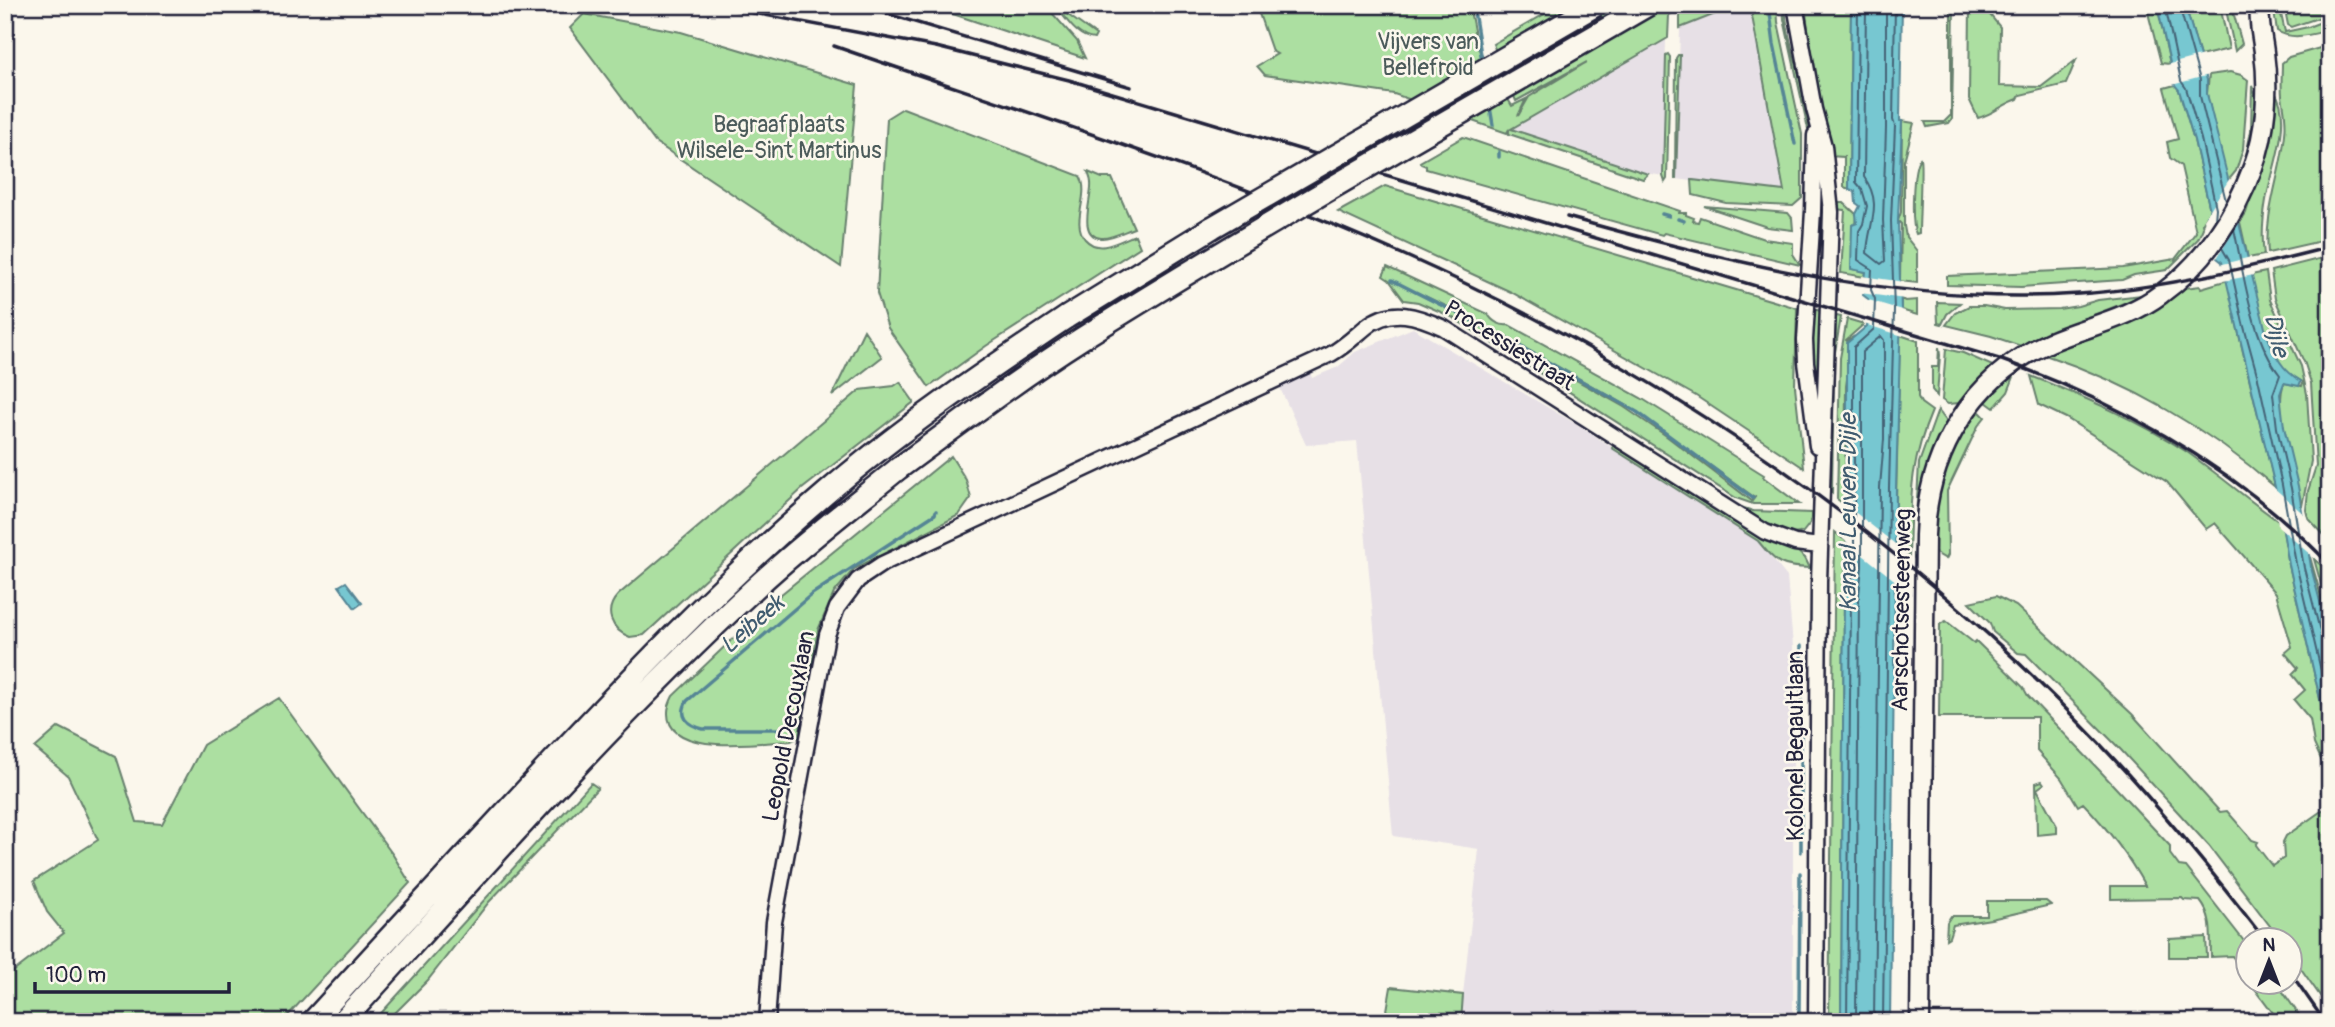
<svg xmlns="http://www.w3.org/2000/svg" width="2335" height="1027" viewBox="0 0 2335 1027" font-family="Pangolin,sans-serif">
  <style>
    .built { fill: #e7e0e6 }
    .green { fill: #acdfa1; stroke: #67806e; stroke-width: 2; fill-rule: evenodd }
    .water { fill: #77c7d1; stroke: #558595; stroke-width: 2 }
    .pier { fill: #fbf7ec }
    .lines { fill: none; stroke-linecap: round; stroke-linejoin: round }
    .shore { stroke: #446477; stroke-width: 2 }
    .stream { stroke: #558595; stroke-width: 3.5 }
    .minor-casing { stroke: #22223b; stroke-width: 19 }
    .major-casing { stroke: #22223b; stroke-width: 23 }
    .highway-casing { stroke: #22223b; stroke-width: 26 }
    .minor { stroke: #fbf7ec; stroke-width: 14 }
    .major { stroke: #fbf7ec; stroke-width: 18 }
    .highway { stroke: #fbf7ec; stroke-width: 21 }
    .rail { stroke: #22223b; stroke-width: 3.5 }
    .highway-bridge-casing { stroke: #22223b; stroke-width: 26; stroke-linecap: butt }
    .highway-bridge { stroke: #fbf7ec; stroke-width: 21 }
    .labels { text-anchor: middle; stroke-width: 5; stroke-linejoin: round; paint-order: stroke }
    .park-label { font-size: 23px; fill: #4b5b5a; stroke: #fbf7ec }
    .street-label { font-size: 23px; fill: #22223b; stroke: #fbf7ec }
    .water-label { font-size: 24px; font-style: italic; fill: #405c70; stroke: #fbf7ec }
  </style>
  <rect width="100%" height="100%" fill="#fbf7ec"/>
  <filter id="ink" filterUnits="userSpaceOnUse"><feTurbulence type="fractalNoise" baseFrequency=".0143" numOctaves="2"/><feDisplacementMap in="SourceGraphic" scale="14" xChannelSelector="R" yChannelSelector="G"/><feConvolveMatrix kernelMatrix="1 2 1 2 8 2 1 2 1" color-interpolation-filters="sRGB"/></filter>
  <g filter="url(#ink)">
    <!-- built -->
    <path class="built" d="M 1738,5 L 1750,5 L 1785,192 L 1676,179 L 1680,28 Z
      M 1666,39 L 1663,176 L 1646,173 L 1510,129 Z
      M 1413,328 L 1576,424 L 1758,541 L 1787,577 L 1793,646 L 1793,1022 L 1460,1022 L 1479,849 L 1393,836 L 1357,441 L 1306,445 L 1279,386 L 1310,372 L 1312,378 L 1338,367 L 1355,352 Z"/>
    <!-- green -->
    <path class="green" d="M 926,5 L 1045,5 L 1077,41 L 1085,58 Z
      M 1054,5 L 1096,35 L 1094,39 C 1075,37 1066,17 1054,5 Z
      M 1256,5 L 1469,5 L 1477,46 L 1512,106 L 1526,99 L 1518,116 L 1529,97 L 1587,62 L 1516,101 L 1493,44 L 1560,5 L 1677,5 L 1676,11 L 1669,15 L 1668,38 L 1511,129 L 1648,174 L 1643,179 L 1509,134 L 1509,129 L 1507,133 L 1394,94 L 1265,75 L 1257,66 L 1277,54 L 1272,51 Z
      M 1683,5 L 1738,5 L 1680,28 L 1680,7 Z
      M 1750,5 L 1777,5 L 1778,22 L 1802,134 L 1802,198 L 1793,206 L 1726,203 L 1693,195 L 1692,180 L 1784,191 Z
      M 1783,5 L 1785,5 C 1787,53 1814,99 1809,147 L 1808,129 L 1784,19 Z
      M 1805,5 L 1851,5 L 1849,189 L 1844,187 L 1844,157 L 1829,156 L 1812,61 Z
      M 1951,5 L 1954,5 L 1952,119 L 1949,123 L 1927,127 L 1925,122 L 1944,122 L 1951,115 Z
      M 1970,5 L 1982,5 L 2000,27 L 1999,86 L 2041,87 L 2076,60 L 2066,84 L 2020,95 L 2018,99 C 2003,104 1994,114 1978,118 L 1969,99 Z
      M 2146,5 L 2157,5 L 2170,64 L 2161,63 Z
      M 2185,5 L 2220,5 L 2229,49 L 2200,56 Z
      M 2273,5 L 2279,5 L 2285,32 L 2308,27 L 2329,19 L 2330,30 C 2312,34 2293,41 2277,31 Z
      M 2284,5 L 2330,5 L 2330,14 L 2291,27 L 2288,25 Z
      M 2232,8 L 2242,44 L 2235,51 L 2226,10 Z
      M 584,14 L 681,32 L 857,85 L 841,267 L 655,142 L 570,28 Z
      M 2330,45 L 2330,239 L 2268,253 C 2264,212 2281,175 2285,134 C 2287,120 2284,109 2282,96 C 2281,85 2282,74 2282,63 L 2289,57 Z
      M 1668,54 L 1670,57 L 1667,179 L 1665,182 L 1663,176 L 1666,55 Z
      M 1678,55 L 1680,55 L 1676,179 L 1675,179 L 1676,58 Z
      M 2230,72 L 2241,75 L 2248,80 L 2243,149 L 2236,171 L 2227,182 L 2207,94 L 2209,75 Z
      M 2175,85 L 2179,90 L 2194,140 L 2210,210 L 2202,224 L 2203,228 L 2198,239 L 2167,270 L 2134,275 L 2122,280 L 2021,287 L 1947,285 L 1947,276 L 2123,268 L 2175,259 L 2196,232 L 2181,166 L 2170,158 L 2167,142 L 2178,139 L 2164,88 Z
      M 2252,86 C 2262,110 2251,142 2244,165 L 2251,131 Z
      M 2275,92 C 2293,119 2272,170 2266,200 C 2263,218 2261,235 2264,255 L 2248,258 L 2240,222 L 2246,213 C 2257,174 2279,133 2275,92 Z
      M 903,108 L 1080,176 C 1091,195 1070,221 1085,239 C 1099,255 1119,241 1135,235 L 1140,247 L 986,346 L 929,387 L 888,328 L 877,293 L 887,118 Z
      M 1902,121 L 1914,123 L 1904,161 L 1904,226 L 1906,237 L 1917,251 L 1917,283 L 1900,281 L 1901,224 L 1898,221 L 1901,212 Z
      M 1463,137 L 1680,211 L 1679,213 L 1686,213 L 1686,215 L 1694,218 L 1693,221 L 1698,222 L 1700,217 L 1764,239 L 1793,243 L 1793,254 L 1800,265 L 1664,233 L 1662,235 L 1426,169 L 1426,166 L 1421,164 L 1420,162 Z
      M 1920,158 C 1922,162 1919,221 1919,233 L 1916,234 C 1911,224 1912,166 1920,158 Z
      M 1088,172 L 1102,178 L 1112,178 L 1134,228 C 1125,231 1111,239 1101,238 C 1076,236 1093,197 1091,183 C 1091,179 1089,175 1088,172 Z
      M 1385,186 L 1797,308 L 1795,386 L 1804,468 L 1696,396 L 1511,292 L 1338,212 Z
      M 1835,203 L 1844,203 L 1857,215 L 1852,269 L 1866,272 L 1865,277 L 1841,273 L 1845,210 L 1835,209 Z
      M 1704,206 L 1788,213 L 1792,218 L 1793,230 L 1767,227 Z
      M 2330,256 L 2330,541 L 2308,518 L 2306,510 L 2308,491 L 2316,466 L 2311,383 L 2305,364 L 2275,299 L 2271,271 Z
      M 1387,267 L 1488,314 C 1492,322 1501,326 1509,325 L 1641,398 L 1764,475 L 1763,477 L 1799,504 L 1753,504 L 1736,498 L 1450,316 L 1418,302 L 1404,300 L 1389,280 L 1383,276 ZM 1391,280 L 1471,318 L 1628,406 L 1754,497 L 1756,496 L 1752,501 L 1665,435 L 1624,407 L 1468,319 Z
      M 2266,272 L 2270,300 L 2301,366 L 2307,394 L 2311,461 L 2302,506 C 2296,475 2273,410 2284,383 L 2302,386 L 2303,382 C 2294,377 2283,371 2278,361 C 2263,336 2258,304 2251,275 Z
      M 2228,280 C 2240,349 2260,418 2275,487 C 2209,429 2129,383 2045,355 L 2132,320 L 2177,289 L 2200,286 L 2201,288 Z
      M 2142,295 C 2102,314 2060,325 2021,346 L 1991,336 L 1946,325 L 1955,313 L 1969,306 L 1984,306 L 2005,310 L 2059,309 L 2078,306 L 2098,300 Z
      M 1901,299 L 1905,301 L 1917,300 L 1917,315 L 1901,310 Z
      M 1937,302 L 1960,303 L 1947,314 L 1942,324 L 1938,323 Z
      M 1810,308 L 1824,312 L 1821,417 L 1813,379 Z
      M 1832,315 L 1841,317 L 1834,358 L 1832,493 L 1829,490 Z
      M 1847,319 L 1864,324 L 1846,340 L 1847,341 L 1853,337 L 1846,386 L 1845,505 L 1837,499 L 1840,358 Z
      M 864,330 L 882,357 L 832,396 Z
      M 1900,335 L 1918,341 L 1918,397 L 1921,403 L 1932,411 C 1909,465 1911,499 1909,555 L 1895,544 Z
      M 1939,347 L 1940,355 L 1937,396 L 1932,390 L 1932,367 L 1938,367 Z
      M 1946,349 L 1963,353 L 1995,367 L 1960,403 L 1948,404 L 1942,400 Z
      M 2012,373 L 2015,374 L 2008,392 L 1994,408 L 1986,402 L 1986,397 Z
      M 2031,376 C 2084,397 2138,420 2187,452 C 2218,474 2247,499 2278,521 L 2283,530 L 2289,565 L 2330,742 L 2330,1010 L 2290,953 L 2290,940 L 2280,939 L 2209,846 L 2121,750 L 2026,654 L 2018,653 L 1993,632 L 1990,623 L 1969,602 L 1996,596 L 2016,606 L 2132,714 L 2220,812 L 2227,811 L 2252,840 L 2258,842 L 2256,845 L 2272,866 L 2284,858 L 2283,842 L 2286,836 L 2327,807 L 2328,800 L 2324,793 L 2321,792 L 2325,785 L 2324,766 L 2314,744 L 2310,719 L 2294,700 L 2305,690 L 2292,674 L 2298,668 L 2285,653 L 2292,647 L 2276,593 L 2215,523 L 2206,529 L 2167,482 L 2066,418 L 2039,405 Z
      M 900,382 L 914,402 L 802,489 L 644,635 L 630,637 C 611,630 603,611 618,595 L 860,390 L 894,386 Z
      M 1938,410 L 1947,422 C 1923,470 1918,508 1918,561 L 1914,558 L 1919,463 Z
      M 1975,411 L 1980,412 L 1985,417 L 1978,426 L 1947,491 L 1948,555 L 1946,559 L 1932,551 L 1935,501 L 1955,440 Z
      M 1614,445 L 1759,536 L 1798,552 L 1805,558 L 1810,568 C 1780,567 1777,564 1758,541 L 1612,448 Z
      M 951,456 L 966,480 L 971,498 L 959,515 L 854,569 L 834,593 L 818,630 L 799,737 L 791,741 C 762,742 666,758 668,712 C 668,707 671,700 673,696 L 769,604 Z
      M 1735,505 L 1753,511 L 1812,513 L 1810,523 L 1803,532 C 1781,541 1753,516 1735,505 Z
      M 1835,532 L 1847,542 L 1844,593 L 1841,1022 L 1829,1022 Z
      M 2310,557 L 2330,628 L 2330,640 L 2317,594 Z
      M 2314,559 L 2330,573 L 2330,616 Z
      M 1946,621 L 1974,643 L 1976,641 L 2023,687 L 2028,696 L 2101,772 L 2170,846 L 2170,854 L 2179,866 L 2186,867 L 2247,945 L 2247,977 L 2232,956 L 2211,957 C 2210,937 2214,918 2200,901 L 2184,900 L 2182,898 L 2111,899 L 2111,886 L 2145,886 C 2128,855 2108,829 2083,803 L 2078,806 L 2061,778 L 2037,751 L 2037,717 L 1939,717 L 1940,624 Z
      M 279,698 L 393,855 L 410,883 L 282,1022 L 5,1022 L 5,978 L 64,933 L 47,912 L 34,881 L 98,840 L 68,776 L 35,748 L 59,727 L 116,756 L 137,822 L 162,824 L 203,745 Z
      M 2042,781 L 2044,784 L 2037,789 L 2057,826 L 2057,833 L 2037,835 L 2036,783 Z
      M 591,783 L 598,788 L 489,902 L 428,980 L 386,1022 L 373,1022 Z
      M 1987,901 L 2046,901 L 2051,905 L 1991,919 L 1953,925 L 1949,937 L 1946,939 L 1947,922 L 1951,916 L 1987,916 Z
      M 2206,937 L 2207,957 L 2169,957 L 2169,939 Z
      M 2250,982 L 2276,982 L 2304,1022 L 2274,1022 L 2273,1013 Z
      M 1391,987 L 1463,995 L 1461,1022 L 1385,1022 Z"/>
    <!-- water -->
    <path class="water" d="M 1851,5 L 1902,5 L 1900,121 L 1902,121 L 1898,221 L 1901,310 L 1896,487 L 1890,1022 L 1841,1022 L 1844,593 L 1847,567 L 1847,343 L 1867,326 L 1868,299 L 1863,295 L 1866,272 L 1851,269 L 1852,225 L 1857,223 L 1856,214 L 1860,206 L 1856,203 L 1855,191 L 1849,189 Z
      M 2157,5 L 2185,5 L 2207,80 L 2207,94 L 2266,332 C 2275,354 2280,369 2301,381 L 2299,386 L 2284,383 L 2280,394 L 2284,427 L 2298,486 L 2311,567 L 2330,640 L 2330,742 L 2289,565 L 2275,487 L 2222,262 L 2217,258 L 2207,215 L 2210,210 L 2194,140 L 2179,90 L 2175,85 Z
      M 346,582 L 362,603 L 355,608 L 339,586 Z"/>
    <!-- pier -->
    <path class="pier" d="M 2203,55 L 2209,75 L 2172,85 L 2167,65 Z
      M 2230,178 L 2242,218 L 2217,258 L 2212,254 L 2204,219 Z
      M 2251,257 L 2254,275 L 2223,281 L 2219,265 Z
      M 1862,276 L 1904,282 L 1905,299 L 1860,293 Z
      M 1862,298 L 1905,311 L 1903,336 L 1864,324 L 1864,300 Z
      M 2273,487 L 2307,517 L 2314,558 L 2278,526 Z
      M 1842,502 L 1899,547 L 1898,583 L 1843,539 Z"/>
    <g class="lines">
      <!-- shore -->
      <path class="shore" d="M 1866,5 L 1864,177 C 1884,205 1868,224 1867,253 L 1881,264 L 1885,261 L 1883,220 L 1886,128 L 1886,5
        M 2165,5 L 2181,81 L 2186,88 L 2201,139 L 2216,208 L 2215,220
        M 2179,5 L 2200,80 L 2200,96 L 2226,201
        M 2234,229 C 2244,274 2251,338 2280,375 L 2273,394 L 2277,428 L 2291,488 L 2304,568 L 2320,631 L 2324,635 L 2330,636
        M 2222,248 L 2229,260 L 2243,323 L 2258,378 L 2282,485 L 2296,564 L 2330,709
        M 1847,1022 L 1851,594 L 1854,567 L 1854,347 L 1874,329 L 1875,299 L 1871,290 L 1872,269 L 1858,260 L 1859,231 L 1863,224 L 1867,206 L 1862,189 L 1856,182 L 1858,5
        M 1856,1022 L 1859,595 L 1862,567 L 1862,352 L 1881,336 L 1884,340 L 1884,439 L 1880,487 L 1874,1022
        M 1883,1022 L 1889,487 L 1894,310 L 1891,221 L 1895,126 L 1893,120 L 1895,5"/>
      <!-- stream -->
      <path class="stream" d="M 1473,5 L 1482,61
        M 1769,5 L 1774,44 L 1795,144
        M 1490,107 L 1493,125
        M 1499,152 L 1499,157
        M 1662,214 L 1669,216
        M 1678,219 L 1684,221
        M 1392,280 L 1496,333 L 1637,412 L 1753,498
        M 1801,720 L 1801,646
        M 778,729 L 703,729 C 688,725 678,717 687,701 L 812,594 L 935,514 L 936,511
        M 1801,852 L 1801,733
        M 1799,1014 L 1800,873"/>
      <!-- minor casing -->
      <g class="minor-casing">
        <path id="minor" d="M 1795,5 L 1814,109 L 1824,146 L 1831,212 L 1819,582 L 1816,1022
          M 1815,135 L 1813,211 L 1805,340 L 1806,362 L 1817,446
          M 767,1022 L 774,922 L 827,635 L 837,608 L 858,580 L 882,564 L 1331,354 C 1345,346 1354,337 1366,327 C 1392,306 1418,316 1444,328 L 1765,532 L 1795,543 L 1820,546"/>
      </g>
      <!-- major casing -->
      <g class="major-casing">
        <path id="major" d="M 1920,1022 L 1925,535 C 1927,453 1973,376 2050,342 C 2087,326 2128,319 2161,294 C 2204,263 2235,216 2253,167 C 2266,132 2269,90 2264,52 C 2262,36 2258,22 2260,5"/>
      </g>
      <!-- highway casing -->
      <g class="highway-casing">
        <path id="highway" d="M 312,1022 C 387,940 462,859 538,777 C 629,680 722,582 824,495 C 899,430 983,373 1067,317
          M 342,1022 C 477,874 609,723 756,587 C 801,545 851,507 899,468"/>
      </g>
      <!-- minor -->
      <use href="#minor" class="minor"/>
      <!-- major -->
      <use href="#major" class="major"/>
      <!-- highway -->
      <use href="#highway" class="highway"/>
      <!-- rail -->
      <path class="rail" d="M 711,5 L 936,47 L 1069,80 L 1999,359 C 2124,404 2238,468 2330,565
        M 858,5 L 1131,87
        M 834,46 C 1024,112 1218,172 1402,254 C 1662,370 1902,535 2098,742 C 2158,805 2212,871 2265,940
        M 1567,217 C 1734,264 1905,306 2079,294 C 2163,288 2248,268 2330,247
        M 2290,972 L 2325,1022"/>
      <!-- highway-bridge casing -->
      <g class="highway-bridge-casing">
        <path id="highway-bridge" d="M 1067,317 L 1213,227 L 1596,5
          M 899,468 C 959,424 1018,379 1081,339 C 1267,222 1459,115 1648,5"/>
      </g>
      <!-- highway-bridge -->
      <use href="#highway-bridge" class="highway-bridge"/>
    </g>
  </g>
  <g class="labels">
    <!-- park labels -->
    <g class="park-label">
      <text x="1428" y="49">Vijvers van<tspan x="1428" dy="26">Bellefroid</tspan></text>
      <text x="779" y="132">Begraafplaats<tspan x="779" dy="26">Wilsele-Sint Martinus</tspan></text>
    </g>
    <!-- street labels -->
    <g class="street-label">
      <text transform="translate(1510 345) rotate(32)" y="8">Processiestraat</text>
      <text transform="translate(1901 610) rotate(-89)" y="8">Aarschotsesteenweg</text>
      <text transform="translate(788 726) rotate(-79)" y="8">Leopold Decouxlaan</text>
      <text transform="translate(1795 746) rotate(-90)" y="8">Kolonel Begaultlaan</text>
    </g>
    <!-- water labels -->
    <g class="water-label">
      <text transform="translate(2277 335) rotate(77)" y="8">Dijle</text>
      <text transform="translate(1848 513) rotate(-90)" y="8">Kanaal Leuven-Dijle</text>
      <text transform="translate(752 624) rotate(-41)" y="8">Leibeek</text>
    </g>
  </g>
  <!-- margin -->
  <rect width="2335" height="1027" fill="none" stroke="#fbf7ec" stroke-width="28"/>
  <rect x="14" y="14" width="2307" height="999" fill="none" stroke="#22223b" stroke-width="2.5" filter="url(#ink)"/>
  <!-- north arrow -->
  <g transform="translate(2269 961)"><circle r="33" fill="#fbf7ec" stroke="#a4a2a5" stroke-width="2"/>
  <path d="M0-5L12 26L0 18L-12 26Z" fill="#22223b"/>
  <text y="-10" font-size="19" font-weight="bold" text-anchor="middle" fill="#22223b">N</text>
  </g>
  <!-- scale -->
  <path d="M35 982v10h194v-10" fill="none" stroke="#22223b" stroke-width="3.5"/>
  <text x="46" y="982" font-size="21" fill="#22223b" stroke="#fbf7ec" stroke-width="5" paint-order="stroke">100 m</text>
</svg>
